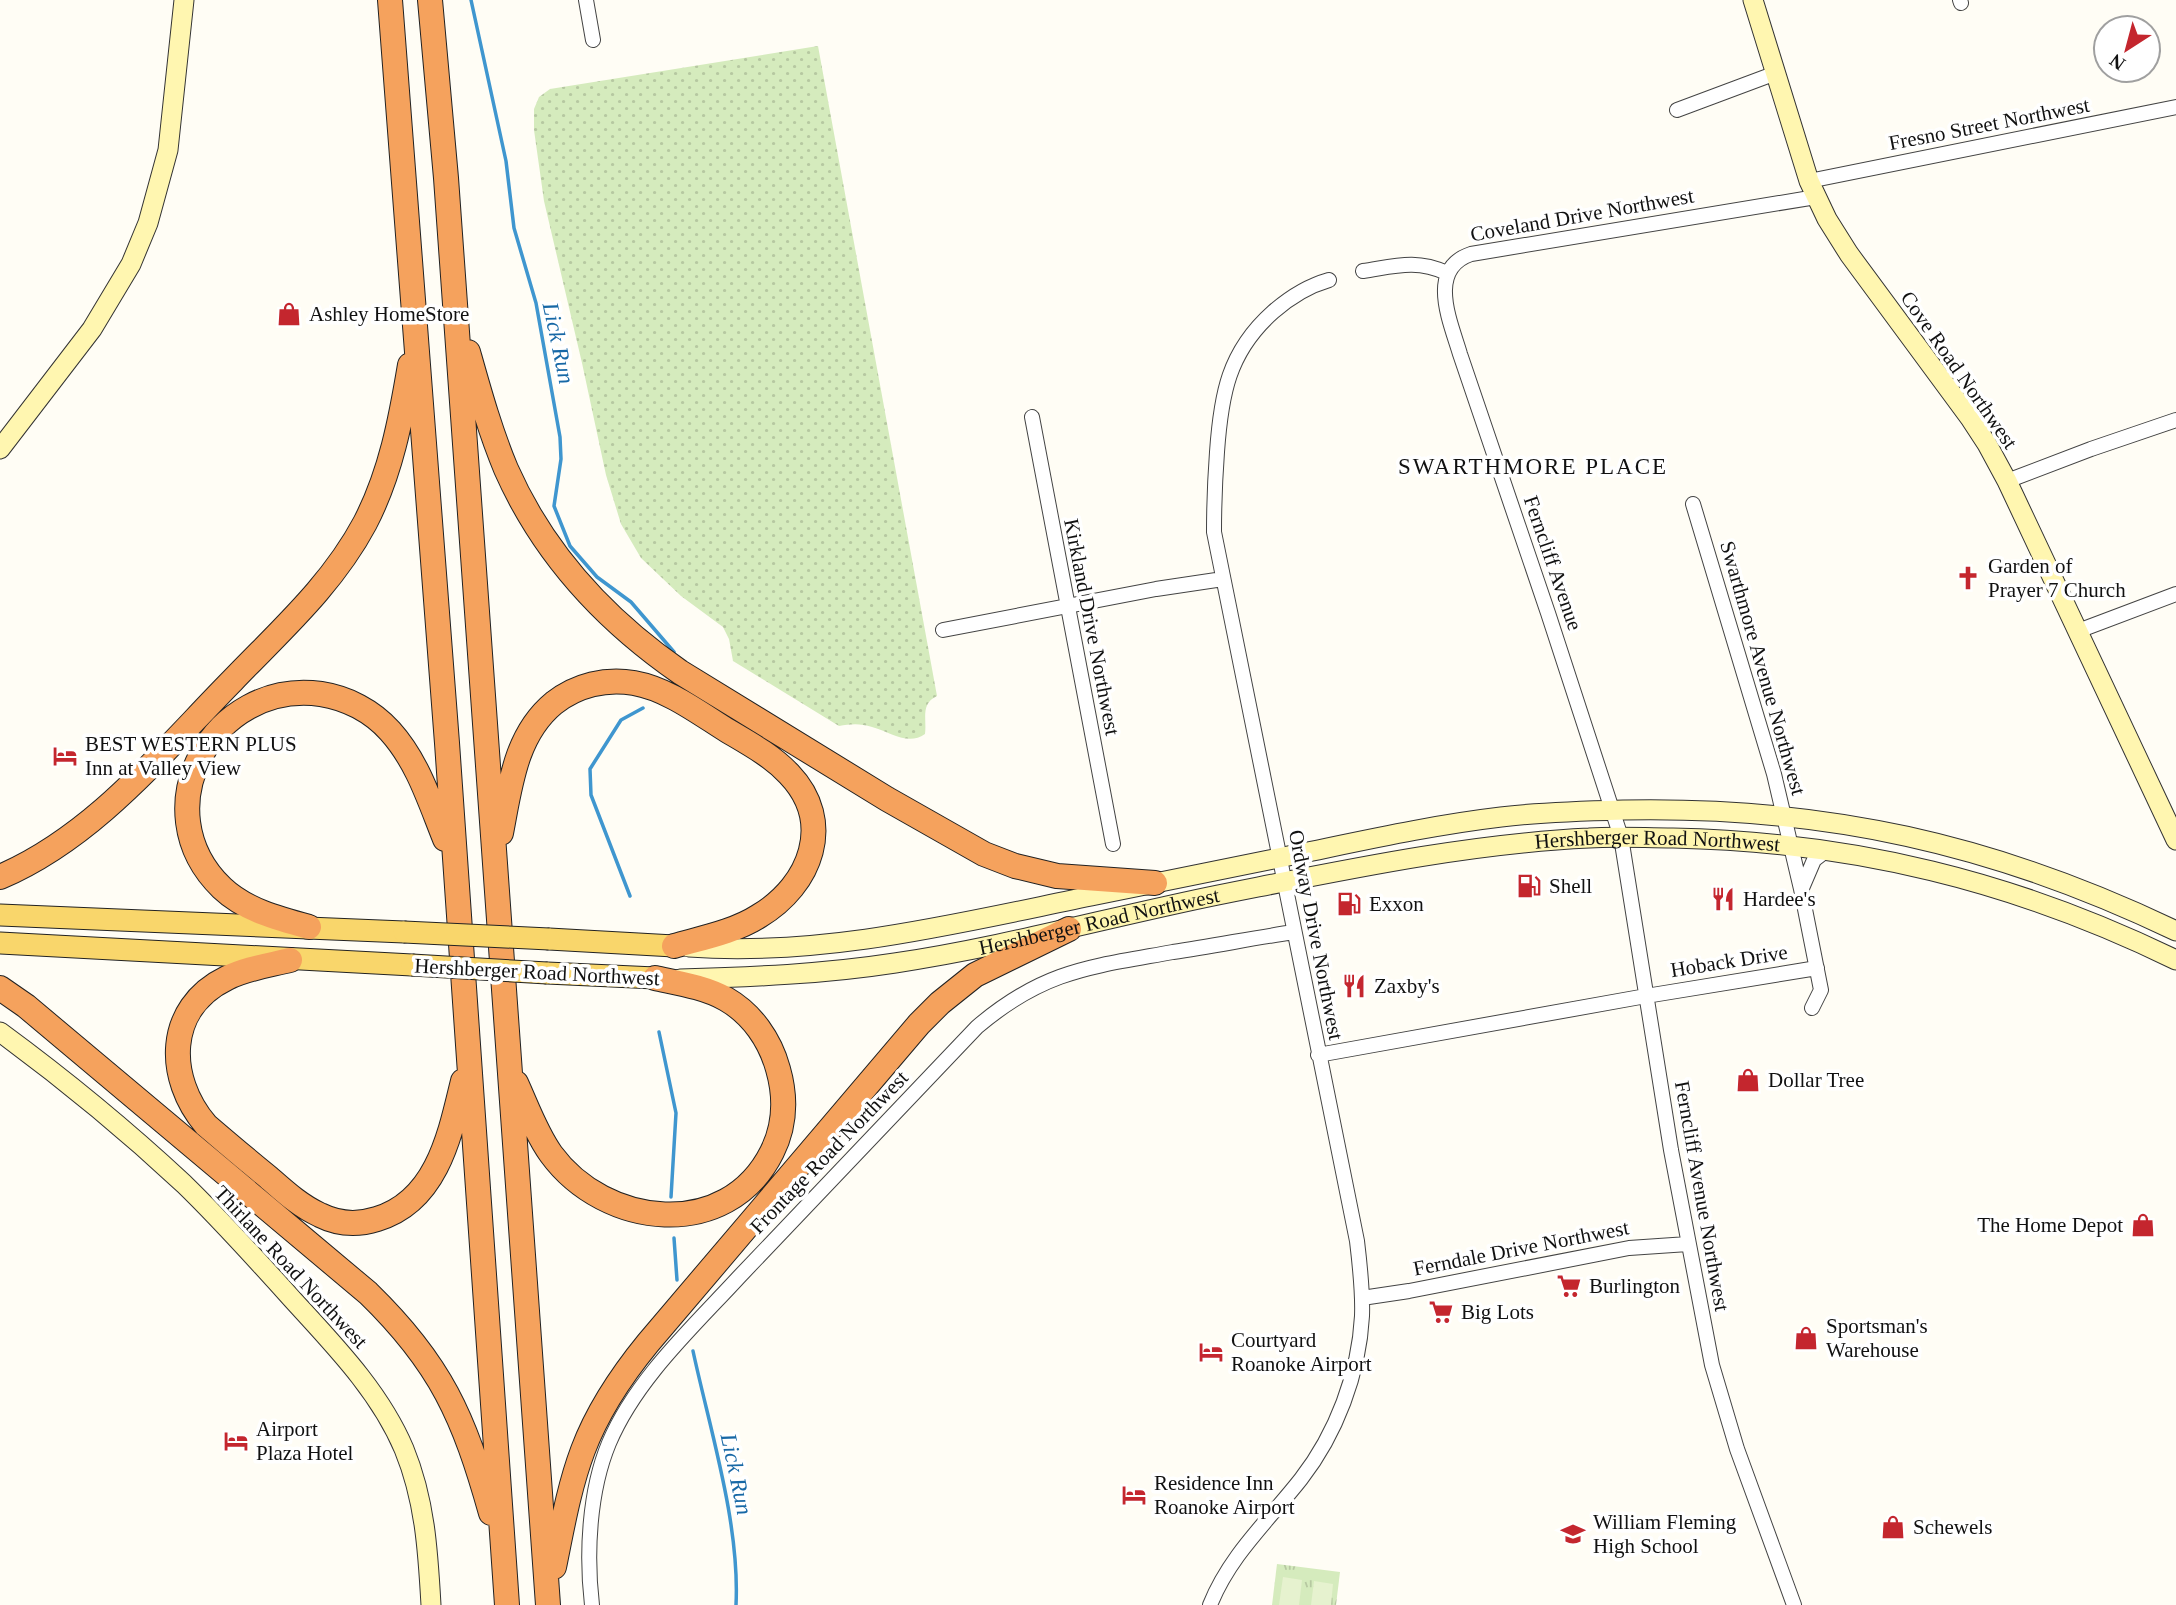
<svg xmlns="http://www.w3.org/2000/svg" width="2176" height="1605" viewBox="0 0 2176 1605" font-family="'Times New Roman',serif">
  <style>
    .grass { fill: url(#grass-dots) }
    .park { fill: url(#park-tufts) }
    .pitch { fill: #e6f2cf }
    .lines { fill: none; stroke-linecap: round; stroke-linejoin: round }
    .stream { stroke: #3f96cf; stroke-width: 3.5 }
    .street-casing { stroke: #444; stroke-width: 16 }
    .secondary-casing { stroke: #333; stroke-width: 21 }
    .primary-casing { stroke: #222; stroke-width: 23 }
    .highway-casing { stroke: #222; stroke-width: 26 }
    .street { stroke: #fff; stroke-width: 14 }
    .secondary { stroke: #fff6b0; stroke-width: 19 }
    .primary { stroke: #f9d66b; stroke-width: 21 }
    .highway { stroke: #f5a25d; stroke-width: 24 }
    .primary-bridge-casing { stroke: #222; stroke-width: 23; stroke-linecap: butt }
    .primary-bridge { stroke: #f9d66b; stroke-width: 21 }
    .labels { text-anchor: middle; stroke-width: 7; stroke-linejoin: round; paint-order: stroke }
    .street-label { font-size: 21px; fill: #111; stroke: #fff }
    .poi-label { font-size: 21px; fill: #111; stroke: #fff; text-anchor: start }
    .water-label { font-size: 23px; font-style: italic; fill: #1768a6; stroke: #fff }
    .neighbourhood-label { font-size: 23px; letter-spacing: 2px; fill: #111; stroke: #fff }
  </style>
  <defs>
    <pattern id="grass-dots" width="8" height="8" patternUnits="userSpaceOnUse" patternTransform="scale(1.75)"><rect width="8" height="8" fill="#d5ebbd"/><path d="M2 2h.1M6 6h.1" fill="none" stroke="#b6c8a1" stroke-width="1.8" stroke-linecap="round"/></pattern>
    <pattern id="park-tufts" width="24" height="20" patternUnits="userSpaceOnUse" patternTransform="scale(1.75)"><rect width="24" height="20" fill="#d5ebbd"/><path d="M3 7l-1-3M5 7V3M7 7l1-3M15 17l-1-3M17 17v-4M19 17l1-3" fill="none" stroke="#b6c8a1"/></pattern>
  </defs>
  <rect width="100%" height="100%" fill="#fffdf5"/>
  <!-- grass -->
  <path class="grass" d="M 818,46 L 937,696 C 920,704 927,719 925,734 C 908,746 890,732 872,727 C 860,723 850,724 839,726 L 733,661 L 729,639 L 723,627 L 681,596 L 641,558 L 621,524 L 606,475 L 582,363 L 544,201 L 534,130 L 534,109 L 539,97 L 550,89 Z"/>
  <!-- park -->
  <path class="park" d="M 1277,1564 L 1340,1572 L 1336,1605 L 1272,1605 Z"/>
  <!-- pitch -->
  <path class="pitch" d="M 1283,1577 L 1302,1580 L 1299,1605 L 1279,1605 Z
    M 1314,1581 L 1333,1584 L 1331,1605 L 1311,1605 Z"/>
  <g class="lines">
    <!-- stream -->
    <path class="stream" d="M 471,0 L 506,161 L 514,228 L 536,303 L 560,437 L 561,459 L 554,506 L 570,546 L 597,577 L 631,602 L 674,652
      M 630,896 L 591,795 L 590,769 L 621,720 L 643,708
      M 659,1032 L 676,1113 L 671,1197
      M 674,1238 L 677,1280
      M 693,1351 C 710,1430 740,1524 736,1605"/>
    <!-- street casing -->
    <g class="street-casing">
      <path id="street" d="M 586,0 L 593,40
        M 1960,0 L 1961,3
        M 1677,110 L 1776,73
        M 1809,181 L 2176,107
        M 1363,271 C 1396,266 1416,259 1447,273
        M 1032,417 L 1113,844
        M 2007,481 L 2091,449 L 2176,420
        M 1693,504 L 1774,774 L 1801,889 L 1821,990 L 1812,1008
        M 943,630 L 1156,589 L 1223,579
        M 2078,631 L 2176,594
        M 1802,888 L 1814,860 L 1827,850
        M 1318,1055 L 1646,996 L 1817,968
        M 1362,1298 L 1409,1291 L 1629,1248 L 1688,1244
        M 592,1605 C 586,1554 589,1491 609,1443 C 636,1379 693,1327 739,1277 C 818,1193 898,1110 977,1027 C 1044,970 1090,967 1173,952 C 1213,946 1254,938 1294,932
        M 1210,1605 C 1230,1555 1268,1521 1301,1479 C 1336,1434 1359,1374 1362,1316 C 1363,1291 1360,1266 1357,1241 L 1214,532 C 1214,505 1215,479 1217,452 C 1221,395 1228,352 1273,312 C 1289,298 1308,286 1329,280
        M 1794,1605 L 1737,1449 L 1712,1365 L 1671,1150 L 1621,837 L 1548,613 L 1460,354 C 1451,323 1426,269 1471,254 L 1816,197"/>
    </g>
    <!-- secondary casing -->
    <g class="secondary-casing">
      <g id="secondary">
        <path d="M 1753,0 L 1809,181 L 1827,219 L 1849,254 L 1970,418 L 1987,444 L 2007,481 L 2176,840"/>
        <path d="M 0,449 L 92,329 L 131,264 L 148,223 L 168,150 L 184,0"/>
        <path d="M 689,947 C 826,957 963,922 1096,895 C 1164,881 1231,868 1298,854 C 1366,840 1433,825 1501,817 C 1541,812 1582,811 1623,810 C 1824,806 1995,844 2176,931"/>
        <path id="s1" d="M 680,979 C 752,977 824,974 895,963 C 1003,947 1110,917 1218,895 C 1340,871 1464,844 1589,838 C 1617,836 1645,838 1673,838 C 1854,842 2014,881 2176,960"/>
        <path d="M 0,1032 C 64,1079 126,1130 184,1184 C 222,1221 258,1261 293,1300 C 335,1346 380,1392 404,1449 C 425,1500 428,1551 431,1605"/>
      </g>
    </g>
    <!-- primary casing -->
    <g class="primary-casing">
      <path id="primary" d="M 0,915 L 404,932
        M 549,939 L 674,946
        M 0,943 L 412,965
        M 547,973 L 655,978"/>
    </g>
    <!-- highway casing -->
    <g class="highway-casing">
      <path id="highway" d="M 390,0 L 447,743 L 507,1605
        M 430,0 L 446,178 L 548,1605
        M 468,352 C 479,391 490,431 506,469 C 543,553 605,620 680,672 L 887,799 L 984,854 L 1015,866 L 1057,876 L 1155,883
        M 501,833 C 510,787 515,735 554,703 C 577,685 606,678 634,683 C 668,689 699,713 728,731 C 750,744 772,756 789,774 C 835,822 811,885 759,916 C 734,932 702,938 674,946
        M 0,877 C 94,837 162,752 233,680 C 281,630 332,585 365,523 C 391,473 401,419 410,365
        M 309,927 C 279,919 245,910 222,888 C 141,810 213,679 321,694 C 347,698 372,711 390,731 C 418,762 430,802 445,839
        M 290,960 C 270,965 247,968 227,978 C 165,1008 166,1078 206,1125 C 227,1143 247,1160 268,1177 C 284,1191 300,1206 320,1215 C 338,1224 358,1225 377,1219 C 437,1201 450,1135 463,1081
        M 0,988 L 26,1006 L 368,1293 C 441,1364 464,1417 491,1513
        M 516,1083 C 527,1107 536,1133 551,1154 C 605,1228 727,1242 772,1152 C 785,1126 786,1097 778,1069 C 770,1040 752,1014 726,999 C 705,987 678,983 655,978
        M 554,1567 C 562,1528 569,1487 583,1450 C 598,1410 621,1376 648,1343 L 919,1024 L 940,1003 L 975,975 L 1069,929"/>
    </g>
    <!-- street -->
    <use href="#street" class="street"/>
    <!-- secondary -->
    <use href="#secondary" class="secondary"/>
    <!-- primary -->
    <use href="#primary" class="primary"/>
    <!-- highway -->
    <use href="#highway" class="highway"/>
    <!-- primary-bridge casing -->
    <g class="primary-bridge-casing">
      <path id="primary-bridge" d="M 404,932 L 549,939
        M 412,965 L 547,973"/>
    </g>
    <!-- primary-bridge -->
    <use href="#primary-bridge" class="primary-bridge"/>
  </g>
  <!-- icons -->
  <defs>
    <g id="shop-bare" transform="scale(1.89)"><path d="M-5-2.5h2.3a2.7 3.5 0 0 1 5.4 0H5L5.5 6h-11ZM-1.5-2.5h3a1.5 2.3 0 0 0-3 0Z" fill="#c4262e" stroke="#fff" stroke-width="2.5" paint-order="stroke"/></g>
    <g id="church-bare" transform="scale(1.89)"><path d="M-1.2-6h2.4v3.5h3.3v2.4h-3.3V6h-2.4V-.1h-3.3v-2.4h3.3Z" fill="#c4262e" stroke="#fff" stroke-width="2.5" paint-order="stroke"/></g>
    <g id="hotel-bare" transform="scale(1.89)"><path d="M-6-4.5h1.5V1H6V5H4.5V3h-9V5H-6ZM-4 0a1.8 1.8 0 1 1 3.6 0ZM.5 0V-2.5h3Q6-2.5 6 0Z" fill="#c4262e" stroke="#fff" stroke-width="2.5" paint-order="stroke"/></g>
    <g id="fuel-bare" transform="scale(1.89)"><path d="M-5.5-6h7V0h2V4h1.3V-2.5L3-4.5l.8-.8L6-3V5H2.5V1h-1V6h-7ZM-4.2-4.7v3.2H.2V-4.7Z" fill="#c4262e" stroke="#fff" stroke-width="2.5" paint-order="stroke"/></g>
    <g id="restaurant-bare" transform="scale(1.89)"><path d="M-5-6h1v4h1v-4h1v4h1v-4h1v5L-1.5 .5V6h-2V.5L-5-1ZM5-6V6H3V1.5H1.5Q1.5-4 5-6Z" fill="#c4262e" stroke="#fff" stroke-width="2.5" paint-order="stroke"/></g>
    <g id="supermarket-bare" transform="scale(1.89)"><path d="M-6-5.5h2.5l.6 2H6L4.5 2H-2.5L-4.4-4H-6ZM-1.5 3.2a1.3 1.3 0 1 0 .1 0ZM3 3.2a1.3 1.3 0 1 0 .1 0Z" fill="#c4262e" stroke="#fff" stroke-width="2.5" paint-order="stroke"/></g>
    <g id="school-bare" transform="scale(1.89)"><path d="M0-5L7-2L0 1L-7-2ZM-4 1L0 2.5L4 1V4Q0 6-4 4Z" fill="#c4262e" stroke="#fff" stroke-width="2.5" paint-order="stroke"/></g>
  </defs>
  <g fill-rule="evenodd">
    <use href="#shop-bare" x="289" y="314"/>
    <use href="#church-bare" x="1968" y="578"/>
    <use href="#hotel-bare" x="65" y="756"/>
    <use href="#fuel-bare" x="1529" y="886"/>
    <use href="#restaurant-bare" x="1723" y="899"/>
    <use href="#fuel-bare" x="1349" y="904"/>
    <use href="#restaurant-bare" x="1354" y="986"/>
    <use href="#shop-bare" x="1748" y="1080"/>
    <use href="#shop-bare" x="2143" y="1225"/>
    <use href="#supermarket-bare" x="1569" y="1286"/>
    <use href="#supermarket-bare" x="1441" y="1312"/>
    <use href="#shop-bare" x="1806" y="1338"/>
    <use href="#hotel-bare" x="1211" y="1352"/>
    <use href="#hotel-bare" x="236" y="1441"/>
    <use href="#hotel-bare" x="1134" y="1495"/>
    <use href="#shop-bare" x="1893" y="1527"/>
    <use href="#school-bare" x="1573" y="1534"/>
  </g>
  <g class="labels">
    <!-- street labels -->
    <g class="street-label">
      <text transform="translate(1989 124) rotate(-11)" y="7">Fresno Street Northwest</text>
      <text transform="translate(1582 215) rotate(-10)" y="7">Coveland Drive Northwest</text>
      <text transform="translate(1959 370) rotate(55)" y="7">Cove Road Northwest</text>
      <text transform="translate(1553 563) rotate(71)" y="7">Ferncliff Avenue</text>
      <text transform="translate(1092 627) rotate(79)" y="7">Kirkland Drive Northwest</text>
      <text transform="translate(1763 668) rotate(74)" y="7">Swarthmore Avenue Northwest</text>
      <text dy="7" stroke="none"><textPath href="#s1" startOffset="990">Hershberger Road Northwest</textPath></text>
      <text dy="7" stroke="none"><textPath href="#s1" startOffset="424">Hershberger Road Northwest</textPath></text>
      <text transform="translate(1316 935) rotate(79)" y="7">Ordway Drive Northwest</text>
      <text transform="translate(1729 961) rotate(-9)" y="7">Hoback Drive</text>
      <text transform="translate(537 972) rotate(3)" y="7">Hershberger Road Northwest</text>
      <text transform="translate(829 1152) rotate(-46)" y="7">Frontage Road Northwest</text>
      <text transform="translate(1702 1196) rotate(80)" y="7">Ferncliff Avenue Northwest</text>
      <text transform="translate(1521 1248) rotate(-11)" y="7">Ferndale Drive Northwest</text>
      <text transform="translate(291 1267) rotate(47)" y="7">Thirlane Road Northwest</text>
    </g>
    <!-- poi labels -->
    <g class="poi-label">
      <text x="309" y="321">Ashley HomeStore</text>
      <text x="1988" y="573">Garden of<tspan x="1988" dy="24">Prayer 7 Church</tspan></text>
      <text x="85" y="751">BEST WESTERN PLUS<tspan x="85" dy="24">Inn at Valley View</tspan></text>
      <text x="1549" y="893">Shell</text>
      <text x="1743" y="906">Hardee's</text>
      <text x="1369" y="911">Exxon</text>
      <text x="1374" y="993">Zaxby's</text>
      <text x="1768" y="1087">Dollar Tree</text>
      <text x="2123" y="1232" text-anchor="end">The Home Depot</text>
      <text x="1589" y="1293">Burlington</text>
      <text x="1461" y="1319">Big Lots</text>
      <text x="1826" y="1333">Sportsman's<tspan x="1826" dy="24">Warehouse</tspan></text>
      <text x="1231" y="1347">Courtyard<tspan x="1231" dy="24">Roanoke Airport</tspan></text>
      <text x="256" y="1436">Airport<tspan x="256" dy="24">Plaza Hotel</tspan></text>
      <text x="1154" y="1490">Residence Inn<tspan x="1154" dy="24">Roanoke Airport</tspan></text>
      <text x="1593" y="1529">William Fleming<tspan x="1593" dy="24">High School</tspan></text>
      <text x="1913" y="1534">Schewels</text>
    </g>
    <!-- water labels -->
    <g class="water-label">
      <text transform="translate(559 343) rotate(78)" y="8">Lick Run</text>
      <text transform="translate(737 1474) rotate(78)" y="8">Lick Run</text>
    </g>
    <!-- neighbourhood labels -->
    <g class="neighbourhood-label">
      <text x="1533" y="474">SWARTHMORE PLACE</text>
    </g>
  </g>
  <!-- north arrow -->
  <g transform="translate(2127 49) rotate(216)"><circle r="33" fill="#ffffff" stroke="#a0a0a0" stroke-width="2"/>
  <path d="M0-5L12 26L0 18L-12 26Z" fill="#c4262e"/>
  <text y="-10" font-size="19" font-weight="bold" text-anchor="middle" fill="#111111">N</text>
  </g>
</svg>
